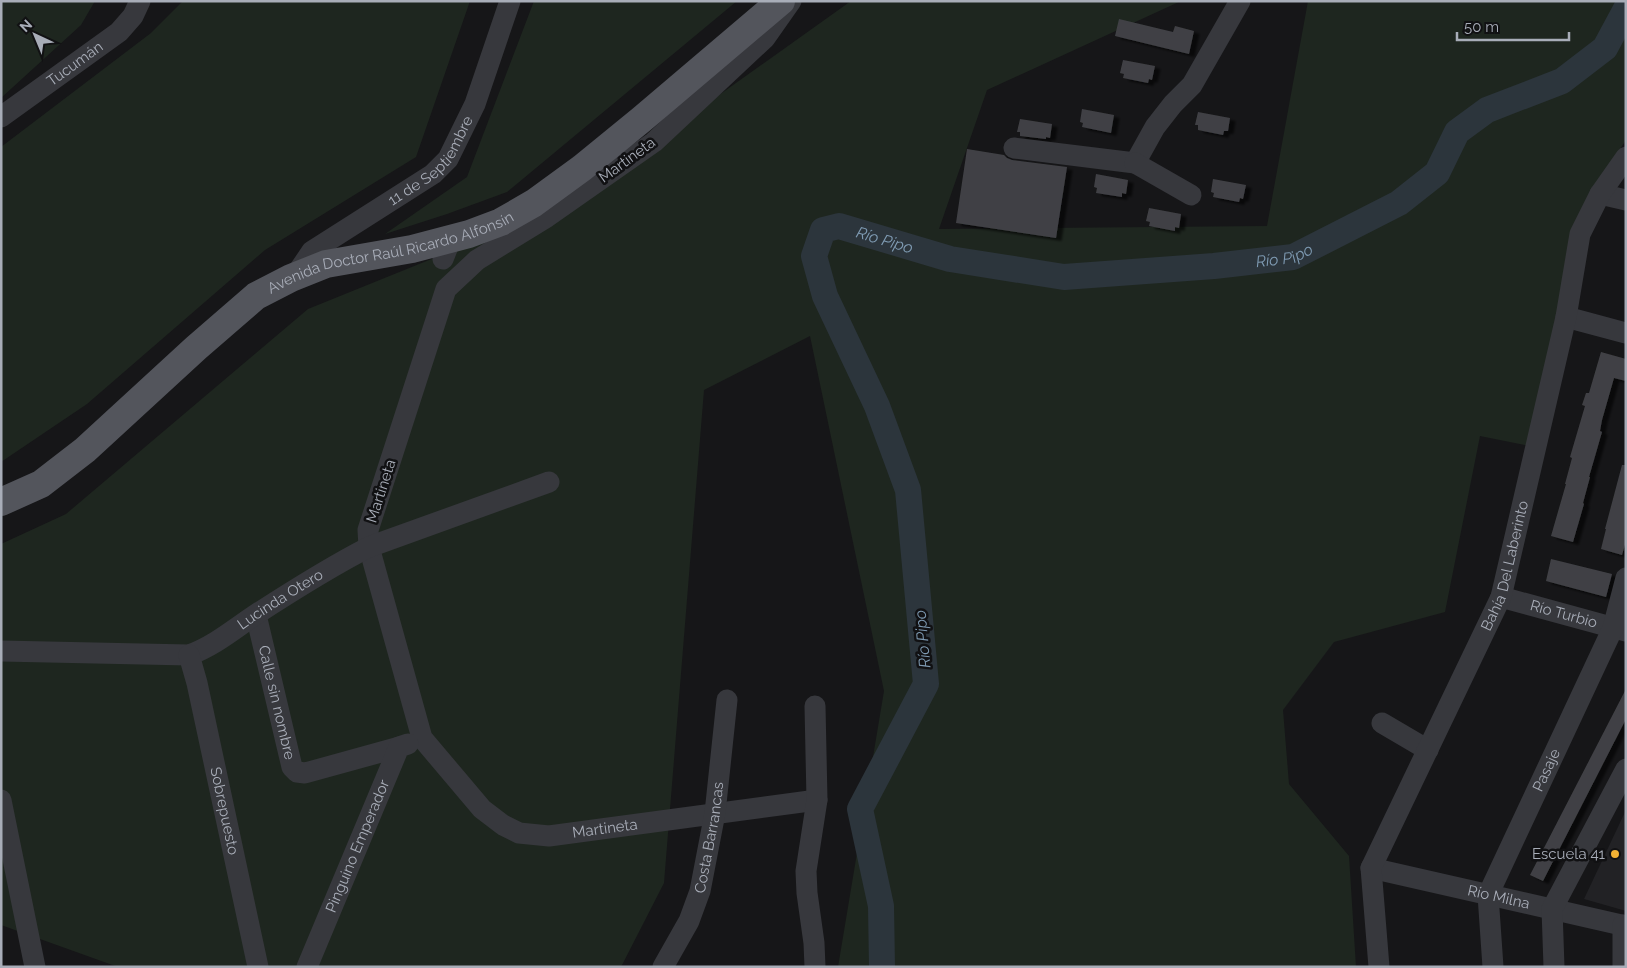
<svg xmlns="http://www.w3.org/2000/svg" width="1627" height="968" viewBox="0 0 1627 968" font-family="Raleway,sans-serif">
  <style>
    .built { fill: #222225 }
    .green { fill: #1e261f }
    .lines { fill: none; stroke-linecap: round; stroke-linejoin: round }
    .river { stroke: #2c353c; stroke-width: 26 }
    .building { fill: #404145; filter: url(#shadow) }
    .minor { stroke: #37383d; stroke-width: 21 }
    .major { stroke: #53555c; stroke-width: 28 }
    .poi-dot { fill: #f2b134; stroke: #111113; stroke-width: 2 }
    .labels { text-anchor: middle; stroke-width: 5; stroke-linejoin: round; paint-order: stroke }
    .street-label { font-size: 15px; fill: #a8adb8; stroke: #111113 }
    .poi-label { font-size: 15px; fill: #a8adb8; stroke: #111113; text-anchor: end }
    .water-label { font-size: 16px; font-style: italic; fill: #7f9bb3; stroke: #111113 }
  </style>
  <defs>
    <filter id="shadow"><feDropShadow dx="5.5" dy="3" stdDeviation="1" flood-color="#0009"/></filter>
  </defs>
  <rect width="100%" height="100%" fill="#161618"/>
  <!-- built -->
  <path class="built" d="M 1626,810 L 1626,911 L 1584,899 Z"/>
  <!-- green -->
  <path class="green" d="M 1,1 L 95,1 L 81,25 L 1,98 Z
    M 183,1 L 470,1 L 416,157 L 265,250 L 87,404 L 1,462 L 1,147 L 151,33 Z
    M 534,1 L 737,1 L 507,192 L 447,214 L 385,234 L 467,177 Z
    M 851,1 L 1181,1 L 987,90 L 939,229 L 1267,226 L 1308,1 L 1626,1 L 1626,140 L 1586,200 L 1530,446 L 1480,436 L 1445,612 L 1334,642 L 1283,710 L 1289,784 L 1349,856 L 1356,967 L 838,967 L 884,691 L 810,336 L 704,390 L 664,883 L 621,967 L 118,967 L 1,925 L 1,544 L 66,514 L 308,309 L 565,205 Z"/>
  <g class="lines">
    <!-- river -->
    <path class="river" id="s1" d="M 882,967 L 881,906 L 860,809 L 926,684 L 908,490 L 877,406 L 825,296 L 814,256 L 823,230 L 839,226 L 950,259 L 1064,277 L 1214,266 L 1293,257 L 1399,203 L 1437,173 L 1457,132 L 1487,110 L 1562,81 L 1605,48 L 1626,9"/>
  </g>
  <!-- building -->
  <path class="building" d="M 1119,19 L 1173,32 L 1175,26 L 1194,31 L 1189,54 L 1115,36 Z
    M 1123,60 L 1155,66 L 1152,80 L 1149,79 L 1148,83 L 1123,78 L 1124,74 L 1120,73 Z
    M 1082,109 L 1114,115 L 1111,133 L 1082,127 L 1083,123 L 1080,122 Z
    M 1198,112 L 1230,118 L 1228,131 L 1224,131 L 1223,135 L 1198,130 L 1198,125 L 1195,125 Z
    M 1020,119 L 1052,124 L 1050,138 L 1046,137 L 1046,139 L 1020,136 L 1020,132 L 1017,132 Z
    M 967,149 L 1004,155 L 1007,158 L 1012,160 L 1067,167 L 1056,238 L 956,223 Z
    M 1096,174 L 1128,180 L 1126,194 L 1122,193 L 1122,197 L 1096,193 L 1097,188 L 1094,187 Z
    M 1213,179 L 1246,185 L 1243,199 L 1240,198 L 1239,202 L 1213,197 L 1214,193 L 1211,192 Z
    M 1149,208 L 1181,214 L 1179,228 L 1175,227 L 1175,231 L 1149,226 L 1150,222 L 1146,221 Z
    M 1601,352 L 1626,359 L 1626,381 L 1614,378 L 1602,420 L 1600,431 L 1602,432 L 1589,477 L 1590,477 L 1583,503 L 1584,504 L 1573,542 L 1551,536 L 1566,484 L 1565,484 L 1572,458 L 1570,457 L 1585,406 L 1582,405 L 1586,393 L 1589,393 Z
    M 1622,465 L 1626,465 L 1626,541 L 1622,555 L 1601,549 L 1606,529 L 1605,529 Z
    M 1551,559 L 1612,574 L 1606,597 L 1546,581 Z
    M 1626,689 L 1626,719 L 1543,881 L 1530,875 Z"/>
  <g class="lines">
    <!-- minor -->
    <g class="minor">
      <path id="s2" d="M 791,1 L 765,38 L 654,142 L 547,217 L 477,260 L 446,289 L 368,530 L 369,547 L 422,738 L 482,809 L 503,825 L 519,833 L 549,836 L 817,800"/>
      <path id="s3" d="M 1,117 L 119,32 L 133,16 L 140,1"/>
      <path d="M 1014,148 L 1135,163 L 1155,127 L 1173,104 L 1192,85 L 1240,1"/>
      <path d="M 1135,163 L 1191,195"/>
      <path d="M 1600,194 L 1626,200"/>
      <path d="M 443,259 L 451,239"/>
      <path id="s4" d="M 295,276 L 312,251 L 433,174 L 448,159 L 475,104 L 510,1"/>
      <path d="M 1566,317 L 1626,333"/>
      <path id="s5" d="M 1501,597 L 1626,631"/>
      <path id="s6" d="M 256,615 L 292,767 L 297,772 L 305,773 L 399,747"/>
      <path id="s7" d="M 1,651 L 189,655 C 214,646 234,629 255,615 C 292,591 330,567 369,547 L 549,482"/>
      <path id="s8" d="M 189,655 L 197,683 L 258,967"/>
      <path d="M 815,706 L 817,800 L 806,871 L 807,893 L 814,943 L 815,967"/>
      <path d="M 1382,723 L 1428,750"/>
      <path d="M 1,800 L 35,967"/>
      <path id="s9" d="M 1371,868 L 1626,926"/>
      <path d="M 1623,925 L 1623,967"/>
      <path id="s10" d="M 307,967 L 399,747 L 408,744"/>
      <path id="s11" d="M 663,967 L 689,921 L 700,891 L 715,813 L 727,700"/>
      <path id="s12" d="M 1379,967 L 1371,868 L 1501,597 L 1566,317 L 1580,234 L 1600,194 L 1626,157"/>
      <path id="s13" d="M 1493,967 L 1488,895 L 1613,628 L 1626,578"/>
      <path d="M 1554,967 L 1552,909 L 1626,769"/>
    </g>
    <!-- major -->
    <path class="major" id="s14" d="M 1,502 L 41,484 L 85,450 L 196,348 L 256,296 L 291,278 L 326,264 L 412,249 L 469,234 L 501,222 L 534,203 L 582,168 L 642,119 L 781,1"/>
  </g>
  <!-- markers -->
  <circle class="poi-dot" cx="1615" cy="854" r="5"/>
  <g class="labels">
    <!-- street labels -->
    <g class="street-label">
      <text dy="5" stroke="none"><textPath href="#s3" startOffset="91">Tucumán</textPath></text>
      <text dy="5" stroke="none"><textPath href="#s4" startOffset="182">11 de Septiembre</textPath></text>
      <text transform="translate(627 160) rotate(-36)" y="5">Martineta</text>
      <text dy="5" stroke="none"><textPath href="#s14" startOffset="472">Avenida Doctor Raúl Ricardo Alfonsín</textPath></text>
      <text transform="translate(381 491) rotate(-72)" y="5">Martineta</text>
      <text dy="5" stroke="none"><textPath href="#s12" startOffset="431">Bahía Del Laberinto</textPath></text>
      <text dy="5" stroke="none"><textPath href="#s7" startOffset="295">Lucinda Otero</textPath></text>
      <text dy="5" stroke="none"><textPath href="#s5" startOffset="65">Río Turbio</textPath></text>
      <text dy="5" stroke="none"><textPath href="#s6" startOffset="90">Calle sin nombre</textPath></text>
      <text dy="5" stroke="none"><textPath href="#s13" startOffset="210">Pasaje</textPath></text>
      <text dy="5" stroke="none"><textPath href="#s8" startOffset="160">Sobrepuesto</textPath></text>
      <text dy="5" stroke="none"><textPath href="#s2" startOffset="1145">Martineta</textPath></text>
      <text dy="5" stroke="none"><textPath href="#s11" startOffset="139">Costa Barrancas</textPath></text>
      <text dy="5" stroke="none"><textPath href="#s10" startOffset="131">Pinguino Emperador</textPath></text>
      <text dy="5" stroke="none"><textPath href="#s9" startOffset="131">Río Milna</textPath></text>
    </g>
    <!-- poi labels -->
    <g class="poi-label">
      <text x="1605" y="859">Escuela 41</text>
    </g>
    <!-- water labels -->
    <g class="water-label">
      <text dy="6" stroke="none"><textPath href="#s1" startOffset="841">Río Pipo</textPath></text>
      <text dy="6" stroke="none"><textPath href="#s1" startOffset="1246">Río Pipo</textPath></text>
      <text transform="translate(922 639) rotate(-95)" y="6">Río Pipo</text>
    </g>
  </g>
  <!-- border -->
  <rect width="1627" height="968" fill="none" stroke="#a8adb8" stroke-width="5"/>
  <!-- north arrow -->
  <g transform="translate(35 35) rotate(316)" stroke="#111113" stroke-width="4" paint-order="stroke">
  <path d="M0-4L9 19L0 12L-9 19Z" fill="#a8adb8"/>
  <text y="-8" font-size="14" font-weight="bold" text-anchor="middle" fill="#a8adb8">N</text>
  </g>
  <!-- scale -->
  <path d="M1457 32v8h112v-8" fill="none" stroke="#a8adb8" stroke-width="2.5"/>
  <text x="1464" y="32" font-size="15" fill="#a8adb8" stroke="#111113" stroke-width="4" paint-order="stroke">50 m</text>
</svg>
